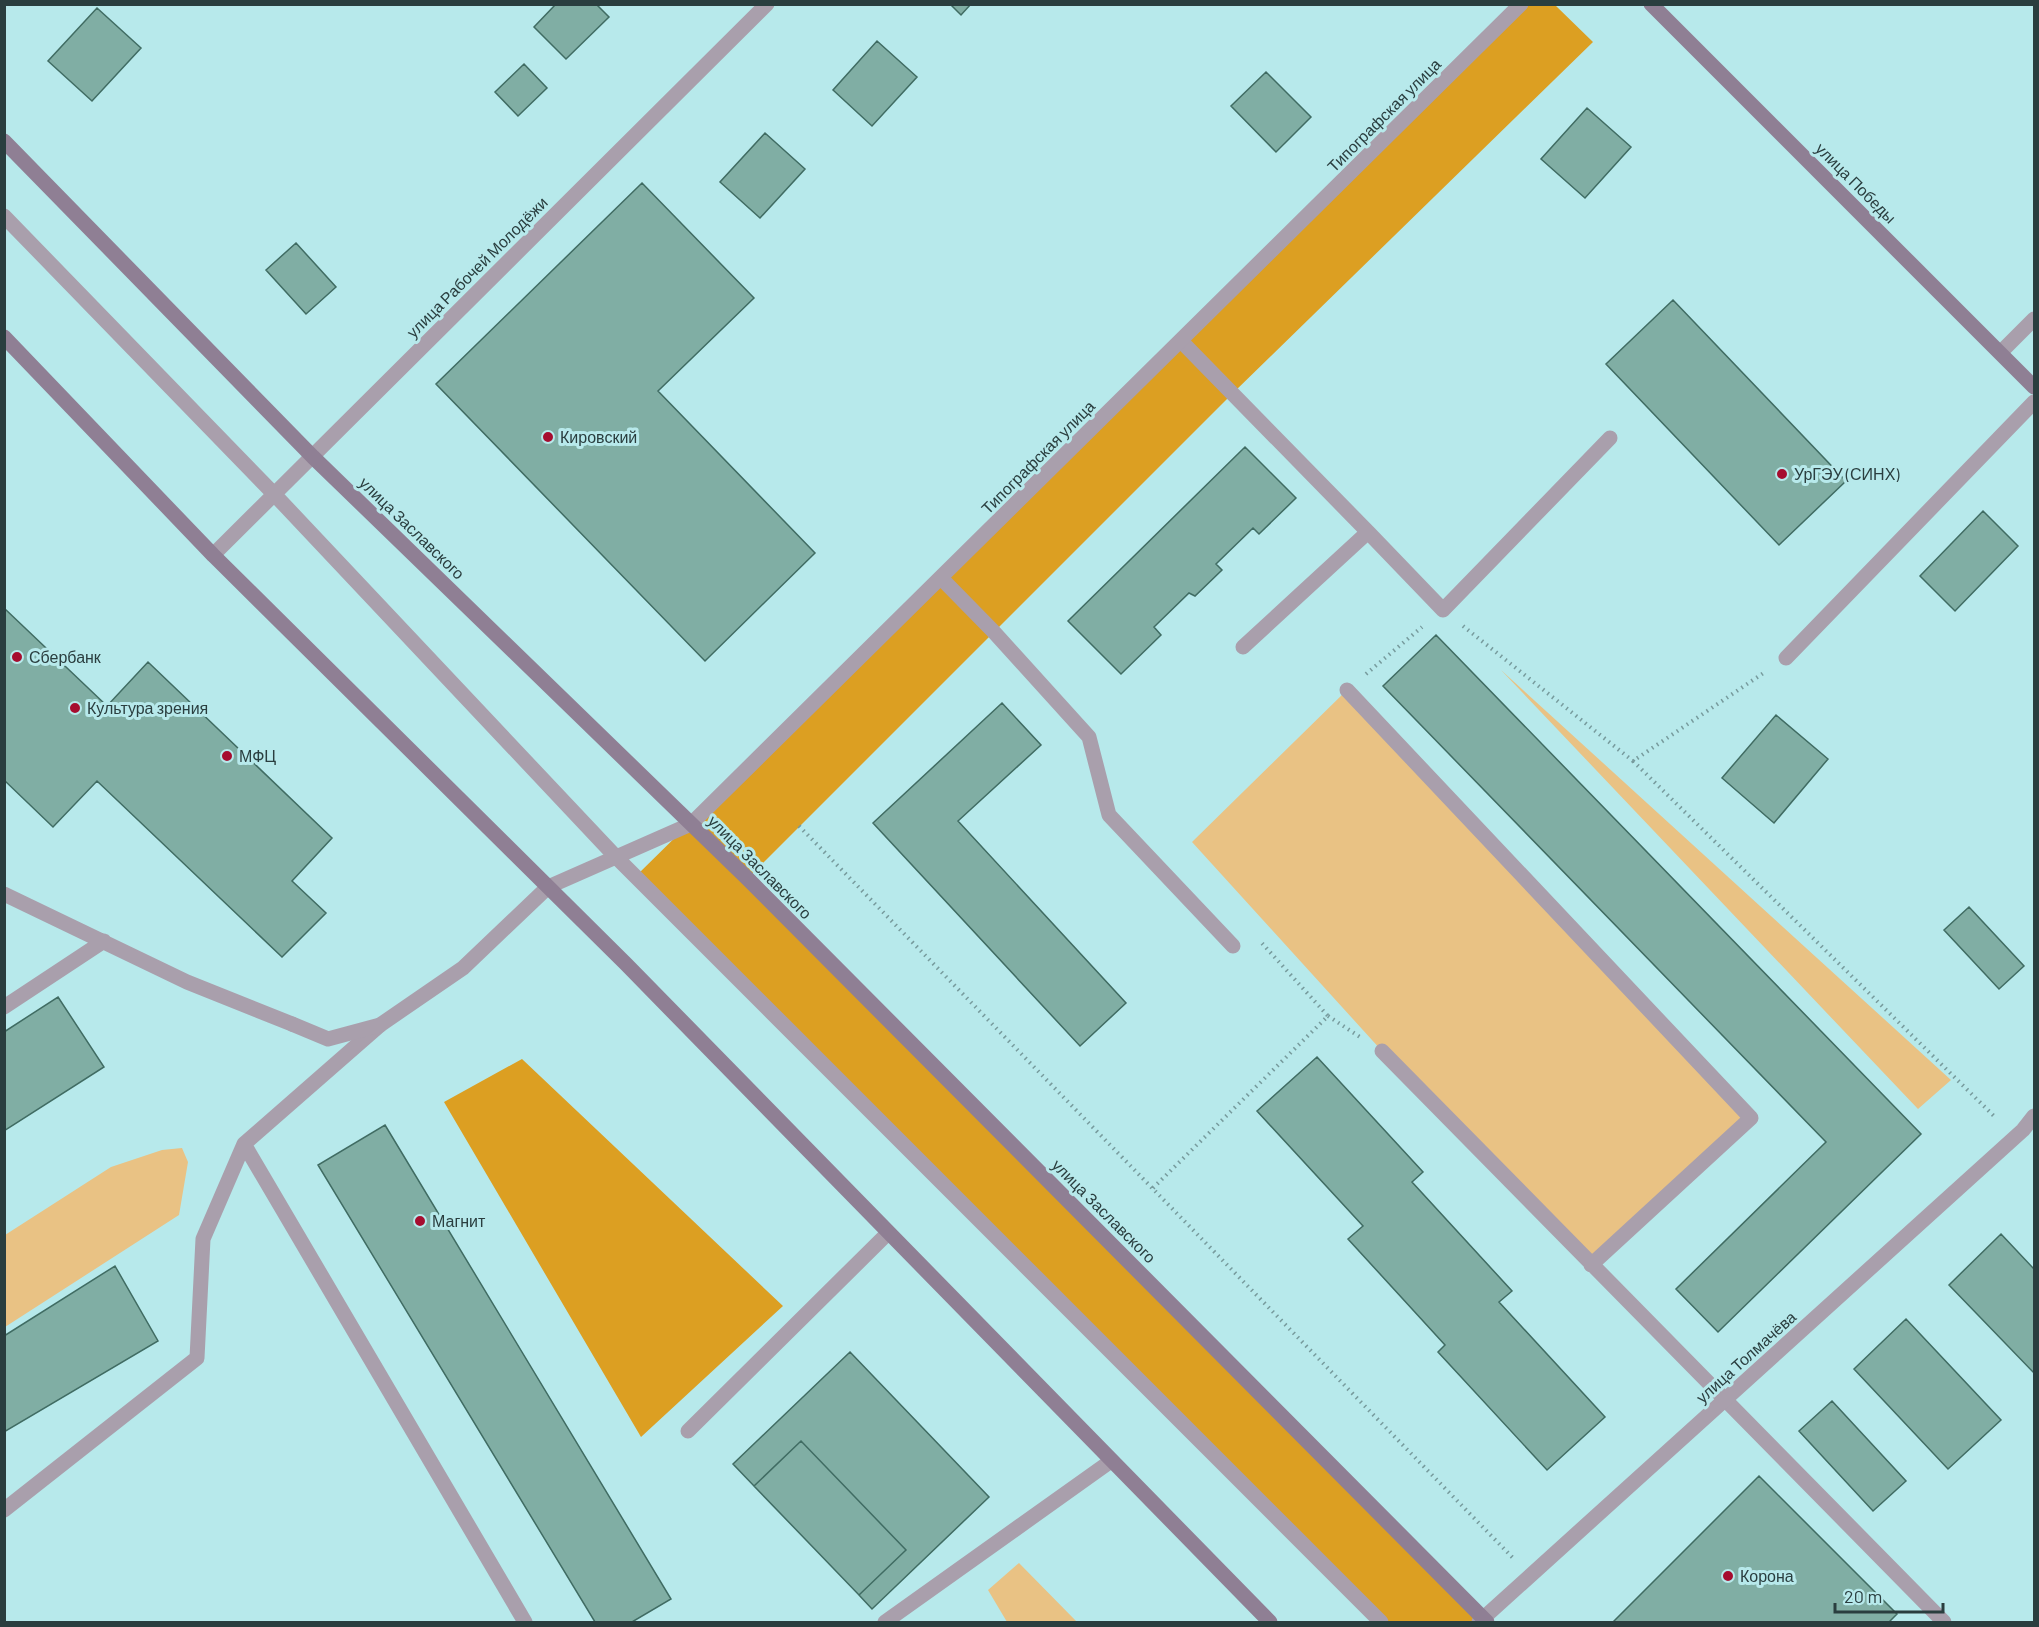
<svg xmlns="http://www.w3.org/2000/svg" width="2039" height="1627" viewBox="0 0 2039 1627" font-family="Barlow,sans-serif">
  <style>
    .green { fill: #e9c284 }
    .forest { fill: #dc9f22 }
    .building { fill: #80aea4; stroke: #406c63; stroke-width: 1.5 }
    .lines { fill: none; stroke-linecap: round; stroke-linejoin: round }
    .path { stroke: #779b9d; stroke-width: 4; stroke-dasharray: 1.5 4.5; stroke-linecap: butt }
    .lane { stroke: #a99fac; stroke-width: 15 }
    .street { stroke: #a99fac; stroke-width: 15 }
    .secondary { stroke: #8f7f94; stroke-width: 15 }
    .poi-dot { fill: #a60d2f; stroke: #b7e9eb; stroke-width: 2 }
    .labels { text-anchor: middle; stroke-width: 6; stroke-linejoin: round; paint-order: stroke }
    .street-label { font-size: 16px; fill: #2a3e3f; stroke: #b7e9eb }
    .poi-label { font-size: 16px; fill: #2a3e3f; stroke: #b7e9eb; text-anchor: start }
  </style>
  <rect width="100%" height="100%" fill="#b7e9eb"/>
  <!-- green -->
  <path class="green" d="M 1501,670 L 1951,1080 L 1918,1109 Z
    M 1347,690 L 1751,1118 L 1591,1265 L 1382,1051 L 1192,842 Z
    M 182,1148 L 188,1162 L 179,1215 L 5,1327 L 5,1235 L 111,1167 L 162,1150 Z
    M 1019,1563 L 1077,1622 L 1007,1622 L 988,1590 Z"/>
  <!-- forest -->
  <path class="forest" d="M 1521,5 L 1555,5 L 1593,42 L 1232,394 L 748,878 L 1479,1622 L 1381,1622 L 636,876 Z
    M 522,1059 L 783,1306 L 641,1437 L 444,1102 Z"/>
  <!-- building -->
  <path class="building" d="M 556,4 L 596,4 L 609,17 L 566,59 L 534,27 Z
    M 950,4 L 971,4 L 961,15 Z
    M 97,8 L 141,48 L 92,101 L 48,61 Z
    M 877,41 L 917,77 L 872,126 L 833,90 Z
    M 524,64 L 547,88 L 518,116 L 495,92 Z
    M 1266,72 L 1311,117 L 1276,152 L 1231,106 Z
    M 1587,108 L 1631,147 L 1585,198 L 1541,159 Z
    M 765,133 L 805,169 L 760,218 L 720,182 Z
    M 642,183 L 754,298 L 658,391 L 815,553 L 705,661 L 436,384 Z
    M 296,243 L 336,287 L 306,314 L 266,270 Z
    M 1673,300 L 1846,481 L 1779,545 L 1606,364 Z
    M 1245,447 L 1296,498 L 1259,534 L 1253,528 L 1216,564 L 1222,570 L 1195,596 L 1189,593 L 1154,627 L 1161,635 L 1121,674 L 1068,621 Z
    M 1983,511 L 2018,546 L 1955,611 L 1920,576 Z
    M 4,608 L 107,706 L 148,662 L 332,838 L 292,881 L 326,913 L 282,957 L 97,781 L 53,827 L 4,780 Z
    M 1436,635 L 1921,1134 L 1718,1332 L 1676,1289 L 1826,1142 L 1383,686 Z
    M 1002,703 L 1041,745 L 958,821 L 1126,1003 L 1080,1046 L 873,823 Z
    M 1776,715 L 1828,759 L 1774,823 L 1722,778 Z
    M 1969,907 L 2024,966 L 1999,989 L 1944,930 Z
    M 58,997 L 104,1067 L 4,1131 L 4,1032 Z
    M 1317,1057 L 1423,1172 L 1412,1182 L 1512,1291 L 1499,1302 L 1605,1417 L 1547,1470 L 1438,1352 L 1445,1345 L 1348,1239 L 1363,1226 L 1257,1111 Z
    M 385,1125 L 671,1599 L 632,1622 L 595,1622 L 318,1165 Z
    M 2001,1234 L 2034,1269 L 2034,1373 L 1949,1285 Z
    M 115,1266 L 158,1341 L 4,1432 L 4,1336 Z
    M 1906,1319 L 2001,1420 L 1948,1469 L 1854,1369 Z
    M 850,1352 L 989,1497 L 872,1609 L 859,1595 L 906,1550 L 801,1441 L 754,1486 L 733,1464 Z
    M 1832,1401 L 1906,1481 L 1873,1511 L 1799,1431 Z
    M 801,1441 L 906,1550 L 859,1595 L 754,1486 Z
    M 1759,1476 L 1897,1614 L 1889,1622 L 1613,1622 Z"/>
  <g class="lines">
    <!-- path -->
    <path class="path" d="M 1463,626 L 1633,761 L 1765,672
      M 1366,674 L 1422,627
      M 1633,761 L 1996,1118
      M 799,826 L 1513,1558
      M 1328,1016 L 1360,1037
      M 1153,1188 L 1328,1016 L 1260,941"/>
    <!-- lane -->
    <path class="lane" d="M 1181,341 L 1368,532 L 1243,647
      M 2001,352 L 2034,319
      M 1368,532 L 1443,610 L 1610,438
      M 941,578 L 993,631 L 1089,737 L 1109,815 L 1233,946
      M 1786,658 L 2034,402
      M 1347,690 L 1751,1118 L 1591,1265
      M 4,894 L 187,982 L 292,1024
      M 4,1007 L 104,941
      M 1382,1051 L 1944,1622
      M 244,1144 L 525,1622
      M 688,1431 L 888,1233
      M 4,1510 L 197,1358 L 203,1239 L 244,1144 L 380,1025
      M 885,1622 L 1111,1461"/>
    <!-- street -->
    <path class="street" d="M 4,216 L 274,494 L 616,857 L 1381,1622
      M 213,555 L 767,4
      M 292,1024 L 328,1039 L 380,1025 L 463,968 L 548,887 L 691,824 L 1521,4
      M 1479,1622 L 2023,1130 L 2034,1116"/>
    <!-- secondary -->
    <path class="secondary" d="M 1651,4 L 2034,387
      M 4,141 L 313,457 L 747,878 L 1487,1622
      M 4,337 L 213,555 L 626,964 L 1270,1622"/>
  </g>
  <!-- markers -->
  <g class="poi-dot">
    <circle cx="548" cy="437" r="6"/>
    <circle cx="1782" cy="474" r="6"/>
    <circle cx="17" cy="657" r="6"/>
    <circle cx="75" cy="708" r="6"/>
    <circle cx="227" cy="756" r="6"/>
    <circle cx="420" cy="1221" r="6"/>
    <circle cx="1728" cy="1576" r="6"/>
  </g>
  <g class="labels">
    <!-- street labels -->
    <g class="street-label">
      <text transform="translate(1384 115) rotate(-45)" y="6">Типографская улица</text>
      <text transform="translate(1856 183) rotate(45)" y="6">улица Победы</text>
      <text transform="translate(477 267) rotate(-45)" y="6">улица Рабочей Молодёжи</text>
      <text transform="translate(1038 457) rotate(-45)" y="6">Типографская улица</text>
      <text transform="translate(412 528) rotate(44)" y="6">улица Заславского</text>
      <text transform="translate(760 867) rotate(45)" y="6">улица Заславского</text>
      <text transform="translate(1104 1211) rotate(45)" y="6">улица Заславского</text>
      <text transform="translate(1746 1357) rotate(-42)" y="6">улица Толмачёва</text>
    </g>
    <!-- poi labels -->
    <g class="poi-label">
      <text x="560" y="443">Кировский</text>
      <text x="1794" y="480">УрГЭУ (СИНХ)</text>
      <text x="29" y="663">Сбербанк</text>
      <text x="87" y="714">Культура зрения</text>
      <text x="239" y="762">МФЦ</text>
      <text x="432" y="1227">Магнит</text>
      <text x="1740" y="1582">Корона</text>
    </g>
  </g>
  <!-- border -->
  <rect width="2039" height="1627" fill="none" stroke="#2a3e3f" stroke-width="12"/>
  <!-- scale -->
  <path d="M1835 1603v9h108v-9" fill="none" stroke="#2a3e3f" stroke-width="3"/>
  <text x="1844" y="1603" font-size="18" fill="#2a3e3f" stroke="#b7e9eb" stroke-width="4.5" paint-order="stroke">20 m</text>
</svg>
